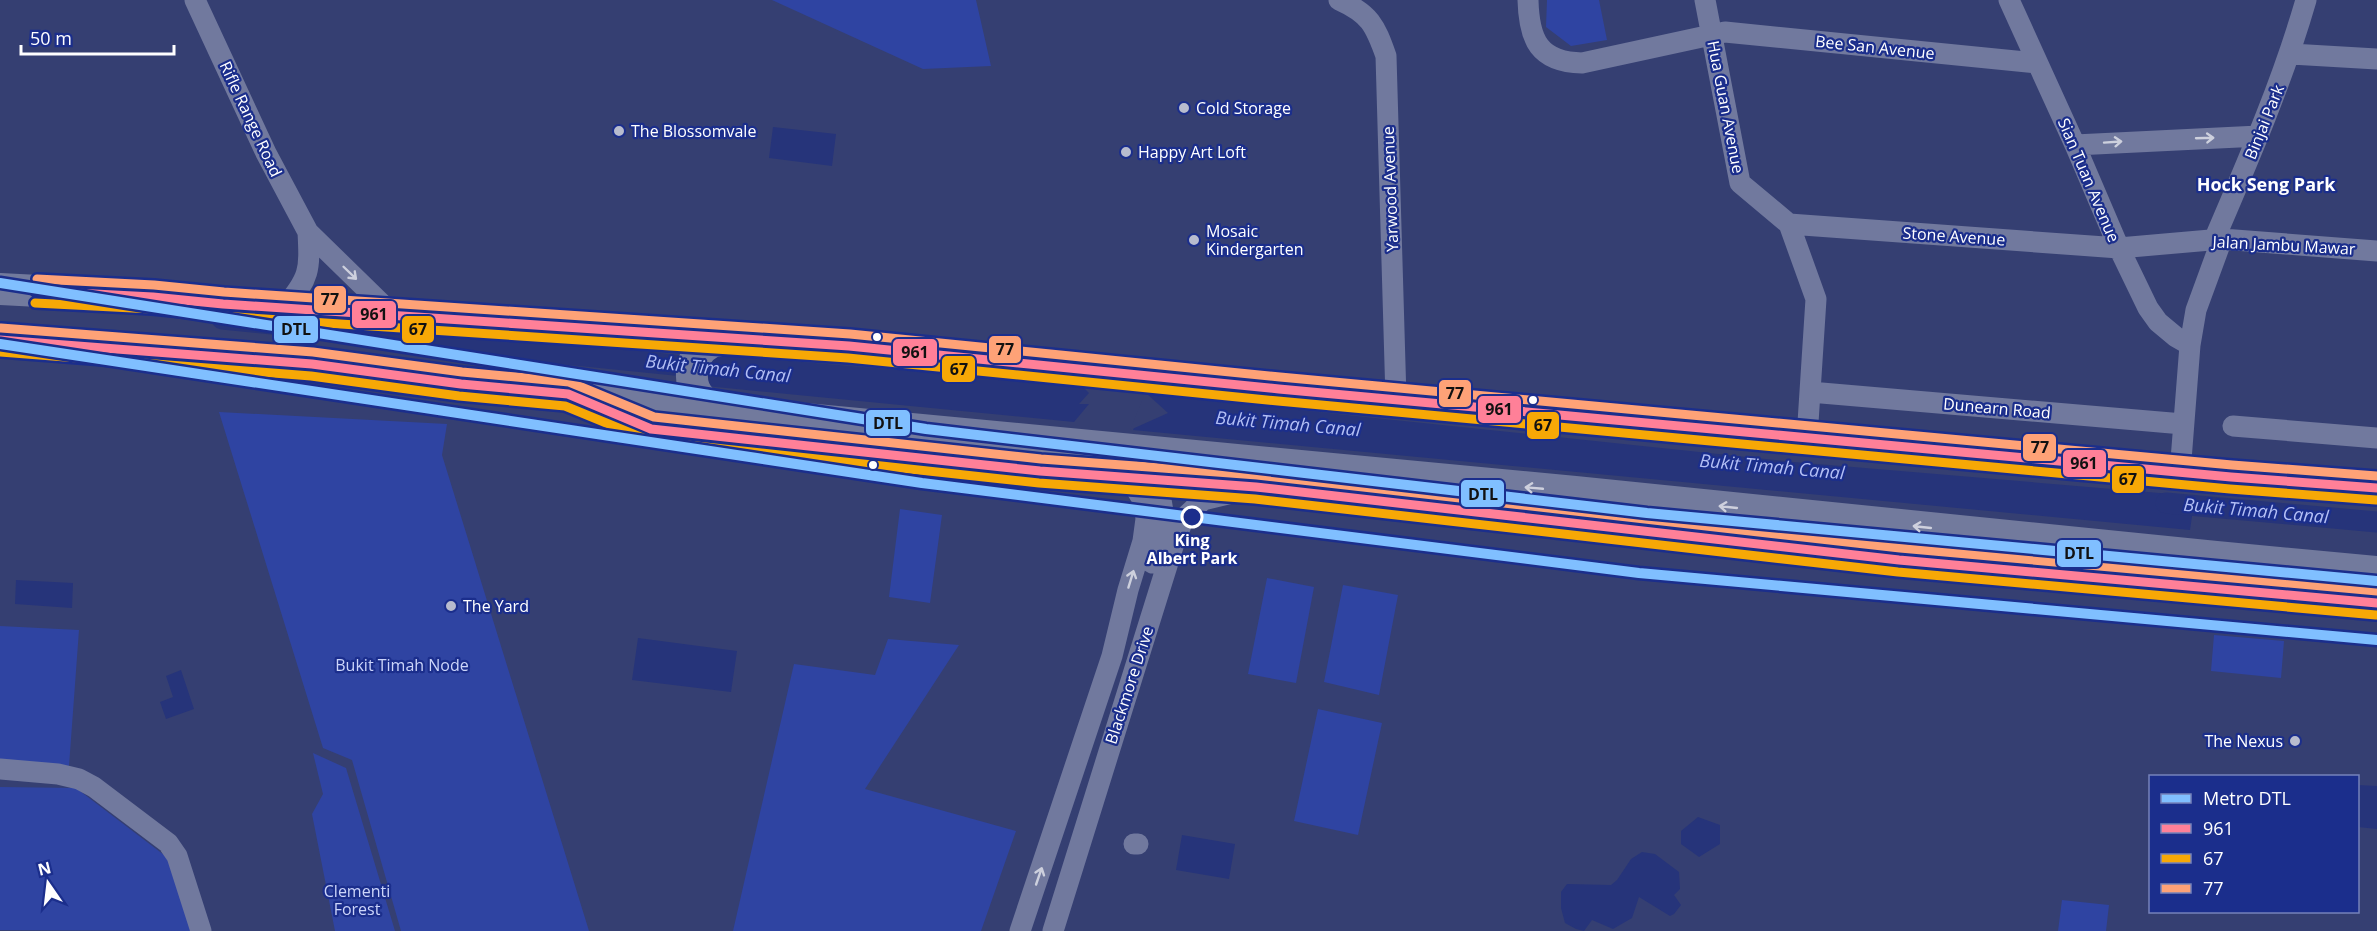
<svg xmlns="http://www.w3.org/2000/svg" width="2377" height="931" viewBox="0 0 2377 931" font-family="'Open Sans',sans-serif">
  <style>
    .green { fill: #2f44a2 }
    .water { fill: #26347a }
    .pier { fill: #353f72 }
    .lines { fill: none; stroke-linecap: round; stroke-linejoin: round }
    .canal { stroke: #26347a; stroke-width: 21 }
    .minor { stroke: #71799e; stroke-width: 21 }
    .highway { stroke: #727a9d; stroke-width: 32 }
    .bus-1-casing { stroke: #1b2e8c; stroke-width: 14 }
    .bus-2-casing { stroke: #1b2e8c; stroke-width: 14 }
    .bus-3-casing { stroke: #1b2e8c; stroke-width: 14 }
    .bus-1 { stroke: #ff8098; stroke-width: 9 }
    .bus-2 { stroke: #f7a806; stroke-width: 9 }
    .bus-3 { stroke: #fea277; stroke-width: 9 }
    .metro-1-casing { stroke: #1b2e8c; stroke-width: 15 }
    .metro-1 { stroke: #80bfff; stroke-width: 10 }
    .oneway { stroke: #cdd0dd }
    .oneway2 { stroke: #ced0dd }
    .poi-dot { fill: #b8bcce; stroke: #1b2e8c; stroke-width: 2 }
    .bus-dot { fill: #fff; stroke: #1b2e8c; stroke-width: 2 }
    .stop-dot { fill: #1b2e8c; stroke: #fff; stroke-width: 3 }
    .labels { text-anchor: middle; stroke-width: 4.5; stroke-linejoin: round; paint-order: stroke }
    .street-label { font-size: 16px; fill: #fff; stroke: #1b2e8c }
    .poi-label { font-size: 16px; fill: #fff; stroke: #1b2e8c; text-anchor: start }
    .stop-label { font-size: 16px; font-weight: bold; fill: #fff; stroke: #1b2e8c }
    .park-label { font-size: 16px; fill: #ccd5fa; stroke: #1b2e8c }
    .neighbourhood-label { font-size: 18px; font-weight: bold; fill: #fff; stroke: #1b2e8c }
    .water-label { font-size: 18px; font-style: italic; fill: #b3bff5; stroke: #1b2e8c }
    .line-badge { stroke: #1b2e8c; stroke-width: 2 }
    .pale-badge-label { font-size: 16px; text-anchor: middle; font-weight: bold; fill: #111 }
  </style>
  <rect width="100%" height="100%" fill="#353f72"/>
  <!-- green -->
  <path class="green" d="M 772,0 L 976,0 L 991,66 L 923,69 Z
    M 1547,0 L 1599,0 L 1607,40 L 1571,46 L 1546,27 Z
    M 219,412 L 447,424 L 442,455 L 589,931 L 401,931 L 352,760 L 323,748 Z
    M 900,509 L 942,515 L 930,603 L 889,597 Z
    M 1267,578 L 1314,587 L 1296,683 L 1248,674 Z
    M 1343,585 L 1398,595 L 1379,695 L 1324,682 Z
    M 0,626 L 79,630 L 69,766 L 0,759 Z
    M 2214,635 L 2284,641 L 2281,678 L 2211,671 Z
    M 888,639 L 959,645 L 865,789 L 1016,831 L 981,931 L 733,931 L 794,664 L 875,675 Z
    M 1318,709 L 1382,723 L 1358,835 L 1294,821 Z
    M 313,753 L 346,768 L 395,931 L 335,931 L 312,814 L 323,794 Z
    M 0,787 L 76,788 L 168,858 L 193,931 L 0,930 Z
    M 2062,900 L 2109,905 L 2106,931 L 2058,931 Z"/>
  <!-- water -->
  <path class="water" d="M 773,127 L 836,134 L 832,166 L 769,158 Z
    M 693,353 L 1081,385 L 1089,393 L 1079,404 L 1089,404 L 1074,422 L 696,385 Z
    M 1147,394 L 1794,462 L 2195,496 L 2190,530 L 1133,430 Z
    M 16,580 L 73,583 L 72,608 L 15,604 Z
    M 638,638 L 737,651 L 731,692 L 632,680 Z
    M 181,670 L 194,709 L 166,719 L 160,702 L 173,697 L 166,676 Z
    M 2358,785 L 2377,786 L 2377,829 L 2358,827 Z
    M 1698,817 L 1720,825 L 1720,844 L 1699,857 L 1681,844 L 1681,831 Z
    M 1182,835 L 1235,844 L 1229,879 L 1176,870 Z
    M 1642,852 L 1655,854 L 1679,872 L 1680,889 L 1674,895 L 1681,905 L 1674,914 L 1670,916 L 1639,897 L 1632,918 L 1613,929 L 1592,920 L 1584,931 L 1576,929 L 1565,923 L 1561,908 L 1561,892 L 1567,884 L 1611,885 L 1617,880 L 1631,859 Z"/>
  <!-- pier -->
  <path class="pier" d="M 1146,391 L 1148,391 L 1147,394 L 1168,413 L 1130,430 Z"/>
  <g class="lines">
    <!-- canal -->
    <path class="canal" d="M 222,319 L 704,368
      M 2166,503 L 2377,522"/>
    <!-- minor -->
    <path class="minor" d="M 195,0 L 266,153 L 308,232 L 393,315
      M 1339,0 C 1370,14 1375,25 1386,56 L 1396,399
      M 1528,0 C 1529,40 1539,62 1582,63 L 1725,32 L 2037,63
      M 1705,0 L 1740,183 L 1789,224 L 1816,299 L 1807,438
      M 2009,0 L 2075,145 L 2119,248 L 2148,308 L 2158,322 L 2176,337 L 2190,345
      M 2291,54 L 2377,59
      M 2075,145 L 2259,136
      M 1789,224 L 2119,248 L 2222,239 L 2377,251
      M 2214,240 C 2248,161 2282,83 2306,0
      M 284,308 C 310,278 310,270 308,232
      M 1810,392 L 2183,424
      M 2233,426 L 2377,438
      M 2180,473 L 2190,345 L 2196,310 L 2222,239
      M 1150,479 C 1172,509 1162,531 1152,563
      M 0,769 L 58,774 L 79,779 L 94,787 L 168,843 L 177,856 L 201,931
      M 1134,844 L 1138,844
      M 1020,931 L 1112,656 L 1128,590 L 1143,541 L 1146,519 L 1144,502 L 1129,477
      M 1053,931 L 1175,540 L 1184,518 L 1203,500 L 1232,493"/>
    <!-- highway -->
    <path class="highway" d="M 0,289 L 153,297 L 223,304 L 849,346 L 1279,389 L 1807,438 L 2231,477 L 2377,488
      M 0,340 L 312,364 L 461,384 L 690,408 L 1575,492 L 2216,557 L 2377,572
      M 599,407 L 651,429 L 1040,471 L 1256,487 L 1899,560 L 2377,603
      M 725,410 C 718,407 709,406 703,401 C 685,386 690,353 710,343 C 716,340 726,340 733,338"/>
    <!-- bus-1 casing -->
    <g class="bus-1-casing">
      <path id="bus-1" d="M 36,291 L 153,297 L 223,304 L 849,346 L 1279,389 L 2231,477 L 2377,488
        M 0,340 L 312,364 L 461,384 L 568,394 L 651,429 L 1040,471 L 1256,487 L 1899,560 L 2377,603"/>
    </g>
    <!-- bus-2 casing -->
    <g class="bus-2-casing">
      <path id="bus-2" d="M 35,303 L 152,309 L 222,316 L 848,358 L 1278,401 L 2230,489 L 2376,500
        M 0,352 L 311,376 L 459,396 L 565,406 L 650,441 L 1039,483 L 1255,499 L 1898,572 L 2376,615"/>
    </g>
    <!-- bus-3 casing -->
    <g class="bus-3-casing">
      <path id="bus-3" d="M 37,279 L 154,285 L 224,292 L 850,334 L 1280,377 L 2232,465 L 2377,476
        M 1,328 L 313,352 L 462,372 L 569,382 L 654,417 L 1041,459 L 1257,475 L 1900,548 L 2377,591"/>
    </g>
    <!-- bus-1 -->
    <use href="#bus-1" class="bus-1"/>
    <!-- bus-2 -->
    <use href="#bus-2" class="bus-2"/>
    <!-- bus-3 -->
    <use href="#bus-3" class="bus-3"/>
    <!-- metro-1 casing -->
    <g class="metro-1-casing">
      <path id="metro-1" d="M 0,283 L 926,429 L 1647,513 L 2377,581
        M 0,344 L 922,483 L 1639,573 L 2377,640"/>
    </g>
    <!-- metro-1 -->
    <use href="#metro-1" class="metro-1"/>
  </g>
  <!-- one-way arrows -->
  <defs><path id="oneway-shaft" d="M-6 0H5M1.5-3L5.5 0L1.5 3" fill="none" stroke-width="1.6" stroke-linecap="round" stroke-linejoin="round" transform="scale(1.5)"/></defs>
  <g class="oneway">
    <use href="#oneway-shaft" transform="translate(2205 138) rotate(-2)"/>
    <use href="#oneway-shaft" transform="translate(2113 142) rotate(-4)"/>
    <use href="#oneway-shaft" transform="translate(350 273) rotate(44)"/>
    <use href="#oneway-shaft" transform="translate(1131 579) rotate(-73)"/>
    <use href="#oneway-shaft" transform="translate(1039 876) rotate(-71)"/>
  </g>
  <g class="oneway2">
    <use href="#oneway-shaft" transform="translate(1534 488) rotate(-175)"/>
    <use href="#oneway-shaft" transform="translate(1728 507) rotate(-174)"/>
    <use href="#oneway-shaft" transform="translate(1922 527) rotate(-174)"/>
  </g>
  <!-- markers -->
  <g class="poi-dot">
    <circle cx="1184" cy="108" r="6"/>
    <circle cx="619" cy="131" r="6"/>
    <circle cx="1126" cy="152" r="6"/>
    <circle cx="1194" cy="240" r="6"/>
    <circle cx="451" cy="606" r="6"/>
    <circle cx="2295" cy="741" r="6"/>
  </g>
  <g class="bus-dot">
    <circle cx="877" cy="337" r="5"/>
    <circle cx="1533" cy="400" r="5"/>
    <circle cx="873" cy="465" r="5"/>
  </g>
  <circle class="stop-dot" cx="1192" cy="517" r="10"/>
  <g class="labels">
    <!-- street labels -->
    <g class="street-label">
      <text transform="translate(1875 47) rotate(6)" y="6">Bee San Avenue</text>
      <text transform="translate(1726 107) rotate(79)" y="6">Hua Guan Avenue</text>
      <text transform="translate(251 119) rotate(65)" y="6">Rifle Range Road</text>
      <text transform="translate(2264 122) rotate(-68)" y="6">Binjai Park</text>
      <text transform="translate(2089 180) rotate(67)" y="6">Sian Tuan Avenue</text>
      <text transform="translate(1390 189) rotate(-92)" y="6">Yarwood Avenue</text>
      <text transform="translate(1954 236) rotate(4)" y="6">Stone Avenue</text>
      <text transform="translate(2284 245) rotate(3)" y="6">Jalan Jambu Mawar</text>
      <text transform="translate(1997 408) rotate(5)" y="6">Dunearn Road</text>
      <text transform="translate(1129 685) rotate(-72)" y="6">Blackmore Drive</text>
    </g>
    <!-- poi labels -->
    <g class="poi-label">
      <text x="1196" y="114">Cold Storage</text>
      <text x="631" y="137">The Blossomvale</text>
      <text x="1138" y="158">Happy Art Loft</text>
      <text x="1206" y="237">Mosaic<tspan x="1206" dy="18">Kindergarten</tspan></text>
      <text x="463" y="612">The Yard</text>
      <text x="2283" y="747" text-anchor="end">The Nexus</text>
    </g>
    <!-- stop labels -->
    <g class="stop-label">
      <text x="1192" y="546">King<tspan x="1192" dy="18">Albert Park</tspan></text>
    </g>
    <!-- park labels -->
    <g class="park-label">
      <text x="402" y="671">Bukit Timah Node</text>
      <text x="357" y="897">Clementi<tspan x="357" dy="18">Forest</tspan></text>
    </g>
    <!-- neighbourhood labels -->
    <g class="neighbourhood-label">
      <text x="2266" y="191">Hock Seng Park</text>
    </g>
    <!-- water labels -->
    <g class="water-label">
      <text transform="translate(718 369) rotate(6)" y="6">Bukit Timah Canal</text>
      <text transform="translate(1288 424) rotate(5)" y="6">Bukit Timah Canal</text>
      <text transform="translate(1772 467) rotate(5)" y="6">Bukit Timah Canal</text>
      <text transform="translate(2256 511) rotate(5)" y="6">Bukit Timah Canal</text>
    </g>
  </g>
  <g class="line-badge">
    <rect x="313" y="285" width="34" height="29" rx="6" fill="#fea277"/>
    <rect x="351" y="300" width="46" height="29" rx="6" fill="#ff8098"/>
    <rect x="401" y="315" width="34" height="29" rx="6" fill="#f7a806"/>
    <rect x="273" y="315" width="46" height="29" rx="6" fill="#80bfff"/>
    <rect x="988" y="335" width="34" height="29" rx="6" fill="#fea277"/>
    <rect x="892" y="338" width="46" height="29" rx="6" fill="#ff8098"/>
    <rect x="941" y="355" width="35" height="28" rx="6" fill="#f7a806"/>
    <rect x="1438" y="379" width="34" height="29" rx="6" fill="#fea277"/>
    <rect x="1477" y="395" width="45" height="29" rx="6" fill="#ff8098"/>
    <rect x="865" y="409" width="46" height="28" rx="6" fill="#80bfff"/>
    <rect x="1526" y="411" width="34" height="29" rx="6" fill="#f7a806"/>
    <rect x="2022" y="433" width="35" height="29" rx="6" fill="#fea277"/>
    <rect x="2062" y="449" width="45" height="29" rx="6" fill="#ff8098"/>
    <rect x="2111" y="465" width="34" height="29" rx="6" fill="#f7a806"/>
    <rect x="1460" y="479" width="45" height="29" rx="6" fill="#80bfff"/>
    <rect x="2056" y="539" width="46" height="29" rx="6" fill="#80bfff"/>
  </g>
  <g class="pale-badge-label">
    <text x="330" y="305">77</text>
    <text x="374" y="320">961</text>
    <text x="418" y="335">67</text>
    <text x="296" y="335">DTL</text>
    <text x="1005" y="355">77</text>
    <text x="915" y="358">961</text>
    <text x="959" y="375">67</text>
    <text x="1455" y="399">77</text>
    <text x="1499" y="415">961</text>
    <text x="888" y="429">DTL</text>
    <text x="1543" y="431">67</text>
    <text x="2040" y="453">77</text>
    <text x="2084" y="469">961</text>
    <text x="2128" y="485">67</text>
    <text x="1483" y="500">DTL</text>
    <text x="2079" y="559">DTL</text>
  </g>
  <!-- legend -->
  <rect x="2149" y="775" width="210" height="138" fill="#1b2e8c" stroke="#7682ba" stroke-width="1.5"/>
  <rect x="2161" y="794" width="30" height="9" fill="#80bfff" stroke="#7682ba" stroke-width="1.5"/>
  <text x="2203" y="805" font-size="18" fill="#ffffff">Metro DTL</text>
  <rect x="2161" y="824" width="30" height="9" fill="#ff8098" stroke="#7682ba" stroke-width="1.5"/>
  <text x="2203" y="835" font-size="18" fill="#ffffff">961</text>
  <rect x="2161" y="854" width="30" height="9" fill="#f7a806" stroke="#7682ba" stroke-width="1.5"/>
  <text x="2203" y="865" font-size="18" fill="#ffffff">67</text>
  <rect x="2161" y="884" width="30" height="9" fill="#fea277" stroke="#7682ba" stroke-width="1.5"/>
  <text x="2203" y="895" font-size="18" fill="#ffffff">77</text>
  <!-- north arrow -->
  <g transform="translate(48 883) rotate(346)" stroke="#1b2e8c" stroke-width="4.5" paint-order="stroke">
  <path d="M0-4.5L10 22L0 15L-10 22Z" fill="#ffffff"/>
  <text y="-9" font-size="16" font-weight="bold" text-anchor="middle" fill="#ffffff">N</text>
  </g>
  <!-- scale -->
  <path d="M21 45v9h153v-9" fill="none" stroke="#ffffff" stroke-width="3"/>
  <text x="30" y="45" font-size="18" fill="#ffffff" stroke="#1b2e8c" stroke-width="4.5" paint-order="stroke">50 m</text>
</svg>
